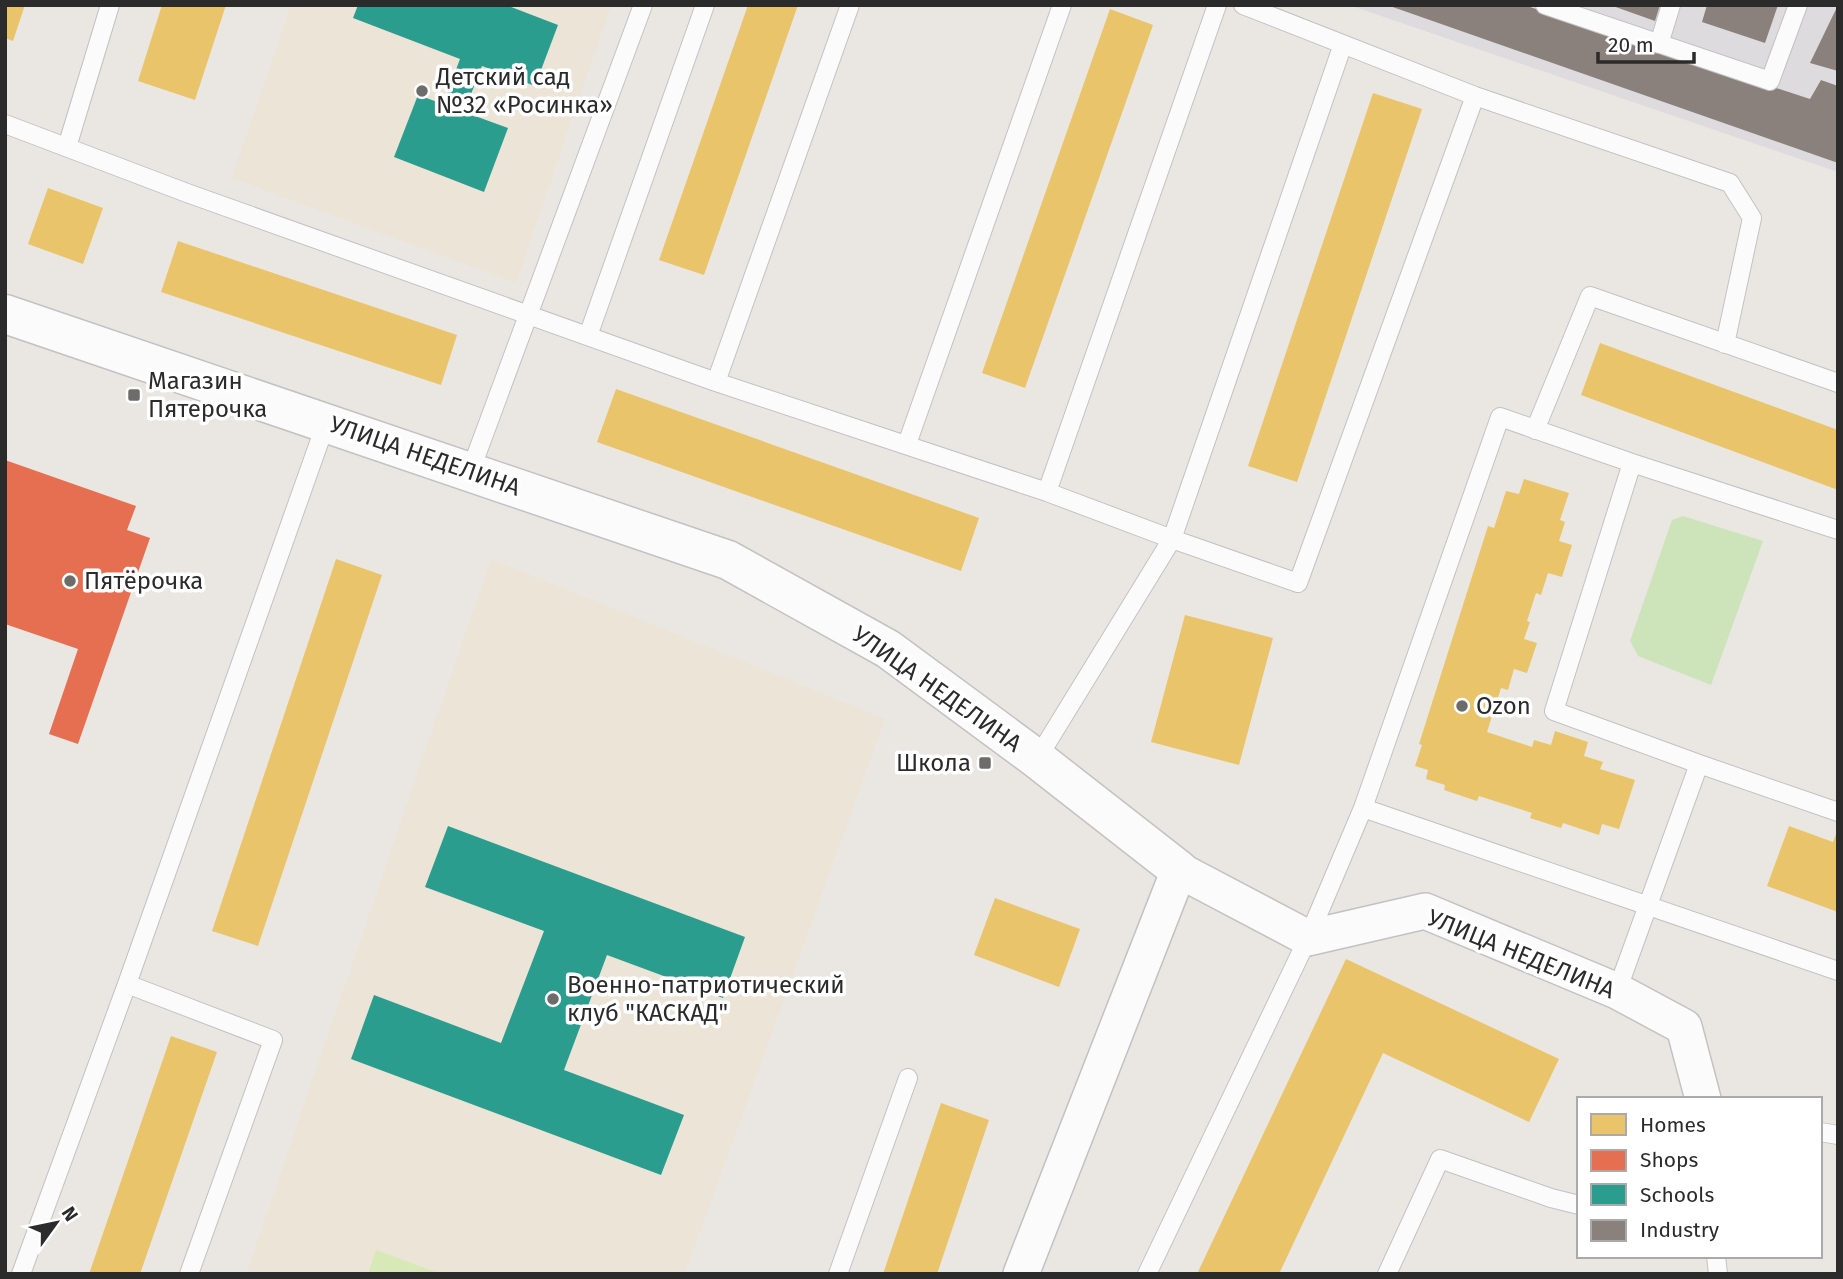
<svg xmlns="http://www.w3.org/2000/svg" width="1843" height="1279" viewBox="0 0 1843 1279" font-family="'Fira Sans',sans-serif">
  <style>
    .industrial { fill: #dddbdd }
    .education { fill: #ece4d6 }
    .green { fill: #cde4ba }
    .pitch { fill: #d8e9b8 }
    .homes { fill: #e9c46a }
    .shops { fill: #e76f51 }
    .schools { fill: #2a9d8f }
    .industry { fill: #8a817c }
    .lines { fill: none; stroke-linecap: round; stroke-linejoin: round }
    .service-casing { stroke: #c3c2c2; stroke-width: 20 }
    .minor-casing { stroke: #c3c2c2; stroke-width: 38 }
    .tertiary-casing { stroke: #c3c2c2; stroke-width: 41 }
    .service { stroke: #fcfbfb; stroke-width: 18 }
    .minor { stroke: #fcfbfb; stroke-width: 35 }
    .tertiary { stroke: #fcfbfb; stroke-width: 38 }
    .poi-dot { fill: #6e6c6b; stroke: #fff; stroke-width: 2.5 }
    .labels { text-anchor: middle; stroke-width: 7; stroke-linejoin: round; paint-order: stroke }
    .poi-label { font-size: 24px; fill: #2b2b2b; stroke: #fff; text-anchor: start }
    .street-label { font-size: 24px; fill: #2b2b2b; stroke: #fff }
  </style>
  <rect width="100%" height="100%" fill="#eae6e2"/>
  <!-- industrial -->
  <path class="industrial" d="M 1349,5 L 1838,5 L 1838,172 Z"/>
  <!-- education -->
  <path class="education" d="M 291,5 L 611,5 L 516,283 L 232,178 Z
    M 491,559 L 885,719 L 685,1274 L 246,1274 Z"/>
  <!-- green -->
  <path class="green" d="M 1683,516 L 1763,541 L 1711,685 L 1638,656 L 1630,641 L 1672,520 Z"/>
  <!-- pitch -->
  <path class="pitch" d="M 376,1250 L 441,1274 L 368,1274 Z"/>
  <!-- homes -->
  <path class="homes" d="M 5,5 L 25,5 L 13,41 L 5,38 Z
    M 162,5 L 226,5 L 195,100 L 138,81 Z
    M 748,5 L 798,5 L 704,275 L 659,260 Z
    M 1110,9 L 1153,25 L 1025,388 L 982,373 Z
    M 1373,93 L 1422,109 L 1297,482 L 1248,466 Z
    M 48,188 L 103,208 L 83,264 L 28,244 Z
    M 178,241 L 457,335 L 441,385 L 161,292 Z
    M 1600,343 L 1838,430 L 1838,490 L 1581,395 Z
    M 616,389 L 979,518 L 961,571 L 597,442 Z
    M 1524,479 L 1569,493 L 1560,520 L 1565,522 L 1559,541 L 1572,545 L 1562,577 L 1548,573 L 1541,595 L 1536,593 L 1527,621 L 1530,622 L 1524,639 L 1537,643 L 1527,673 L 1514,669 L 1508,690 L 1501,688 L 1487,732 L 1532,747 L 1534,740 L 1551,745 L 1555,731 L 1588,742 L 1584,756 L 1603,762 L 1600,769 L 1635,780 L 1619,829 L 1602,824 L 1599,835 L 1563,823 L 1561,828 L 1530,818 L 1532,813 L 1479,796 L 1477,801 L 1444,790 L 1445,785 L 1426,779 L 1428,770 L 1415,766 L 1422,745 L 1419,744 L 1488,526 L 1494,528 L 1506,491 L 1519,494 Z
    M 336,559 L 382,575 L 258,946 L 212,931 Z
    M 1185,615 L 1273,638 L 1239,765 L 1151,742 Z
    M 1789,826 L 1833,842 L 1838,829 L 1838,912 L 1767,886 Z
    M 995,898 L 1080,929 L 1059,987 L 974,955 Z
    M 1346,959 L 1559,1059 L 1529,1122 L 1383,1053 L 1279,1274 L 1197,1274 Z
    M 171,1036 L 217,1052 L 140,1274 L 89,1274 Z
    M 941,1103 L 989,1120 L 937,1274 L 883,1274 Z"/>
  <!-- shops -->
  <path class="shops" d="M 5,460 L 136,506 L 127,530 L 150,538 L 78,744 L 49,734 L 78,649 L 5,624 Z"/>
  <!-- schools -->
  <path class="schools" d="M 358,5 L 506,5 L 558,25 L 535,86 L 482,66 L 464,112 L 508,128 L 484,192 L 394,157 L 418,95 L 443,104 L 460,59 L 353,18 Z
    M 448,826 L 745,937 L 723,998 L 607,955 L 564,1070 L 684,1115 L 661,1175 L 351,1059 L 374,995 L 501,1043 L 544,931 L 425,887 Z"/>
  <!-- industry -->
  <path class="industry" d="M 1387,5 L 1524,5 L 1810,99 L 1821,80 L 1838,86 L 1838,163 Z
    M 1610,5 L 1660,5 L 1655,21 Z
    M 1707,5 L 1778,5 L 1765,43 L 1702,22 Z
    M 1838,5 L 1838,71 L 1810,63 Z"/>
  <g class="lines">
    <!-- service casing -->
    <g class="service-casing">
      <path id="service" d="M 1243,5 L 1475,96 L 1730,183 L 1752,218 L 1725,344
        M 1545,5 L 1770,81 L 1798,5
        M 1659,44 L 1671,5
        M 5,124 L 187,193 L 716,382 L 1047,492 L 1172,539 L 1298,583 L 1475,96
        M 67,147 L 110,5
        M 588,336 L 705,5
        M 716,382 L 850,5
        M 1535,430 L 1590,296 L 1838,383
        M 907,444 L 1062,5
        M 1632,463 L 1838,530
        M 470,472 L 643,5
        M 1047,492 L 1217,5
        M 1037,759 L 1172,539 L 1343,44
        M 1699,764 L 1838,812
        M 1363,808 L 1838,971
        M 127,984 L 273,1040 L 189,1274
        M 1820,1132 L 1838,1135
        M 1716,1256 L 1718,1274
        M 21,1274 L 127,984 L 326,423
        M 838,1274 L 908,1078
        M 1147,1274 L 1308,938 L 1363,808 L 1500,417 L 1632,463 L 1554,711 L 1699,764 L 1617,991
        M 1387,1274 L 1440,1159 L 1551,1198 L 1579,1205"/>
    </g>
    <!-- minor casing -->
    <g class="minor-casing">
      <path id="minor" d="M 1021,1274 L 1179,870 L 1308,938 L 1425,911 L 1617,991 L 1684,1027 L 1703,1099"/>
    </g>
    <!-- tertiary casing -->
    <g class="tertiary-casing">
      <path id="tertiary" d="M 5,314 L 728,560 L 888,649 L 1037,759 L 1179,870"/>
    </g>
    <!-- service -->
    <use href="#service" class="service"/>
    <!-- minor -->
    <use href="#minor" class="minor"/>
    <!-- tertiary -->
    <use href="#tertiary" class="tertiary"/>
  </g>
  <!-- markers -->
  <g class="poi-dot">
    <circle cx="422" cy="91" r="7"/>
    <rect x="127" y="388" width="14" height="14" rx="3.5"/>
    <circle cx="70" cy="581" r="7"/>
    <circle cx="1462" cy="706" r="7"/>
    <rect x="978" y="756" width="14" height="14" rx="3.5"/>
    <circle cx="553" cy="999" r="7"/>
  </g>
  <g class="labels">
    <!-- poi labels -->
    <g class="poi-label">
      <text x="436" y="85">Детский сад<tspan x="436" dy="28">№32 «Росинка»</tspan></text>
      <text x="148" y="389">Магазин<tspan x="148" dy="28">Пятерочка</tspan></text>
      <text x="84" y="589">Пятёрочка</text>
      <text x="1476" y="714">Ozon</text>
      <text x="971" y="771" text-anchor="end">Школа</text>
      <text x="567" y="993">Военно-патриотический<tspan x="567" dy="28">клуб "КАСКАД"</tspan></text>
    </g>
    <!-- street labels -->
    <g class="street-label">
      <text transform="translate(425 456) rotate(19)" y="8">УЛИЦА НЕДЕЛИНА</text>
      <text transform="translate(937 689) rotate(35)" y="8">УЛИЦА НЕДЕЛИНА</text>
      <text transform="translate(1521 954) rotate(22)" y="8">УЛИЦА НЕДЕЛИНА</text>
    </g>
  </g>
  <!-- border -->
  <rect width="1843" height="1279" fill="none" stroke="#2b2b2b" stroke-width="14"/>
  <!-- legend -->
  <rect x="1577" y="1097" width="245" height="161" fill="#ffffff" stroke="#aaaaaa" stroke-width="2"/>
  <rect x="1591" y="1114" width="35" height="21" fill="#e9c46a" stroke="#aaaaaa" stroke-width="2"/>
  <text x="1640" y="1132" font-size="21" fill="#2b2b2b">Homes</text>
  <rect x="1591" y="1150" width="35" height="21" fill="#e76f51" stroke="#aaaaaa" stroke-width="2"/>
  <text x="1640" y="1167" font-size="21" fill="#2b2b2b">Shops</text>
  <rect x="1591" y="1184" width="35" height="21" fill="#2a9d8f" stroke="#aaaaaa" stroke-width="2"/>
  <text x="1640" y="1202" font-size="21" fill="#2b2b2b">Schools</text>
  <rect x="1591" y="1220" width="35" height="21" fill="#8a817c" stroke="#aaaaaa" stroke-width="2"/>
  <text x="1640" y="1237" font-size="21" fill="#2b2b2b">Industry</text>
  <!-- north arrow -->
  <g transform="translate(56 1223) rotate(57)" stroke="#ffffff" stroke-width="5" paint-order="stroke">
  <path d="M0-5L12 26L0 18L-12 26Z" fill="#2b2b2b"/>
  <text y="-10" font-size="19" font-weight="bold" text-anchor="middle" fill="#2b2b2b">N</text>
  </g>
  <!-- scale -->
  <path d="M1598 52v10h96v-10" fill="none" stroke="#2b2b2b" stroke-width="3.5"/>
  <text x="1608" y="52" font-size="21" fill="#2b2b2b" stroke="#ffffff" stroke-width="5" paint-order="stroke">20 m</text>
</svg>
